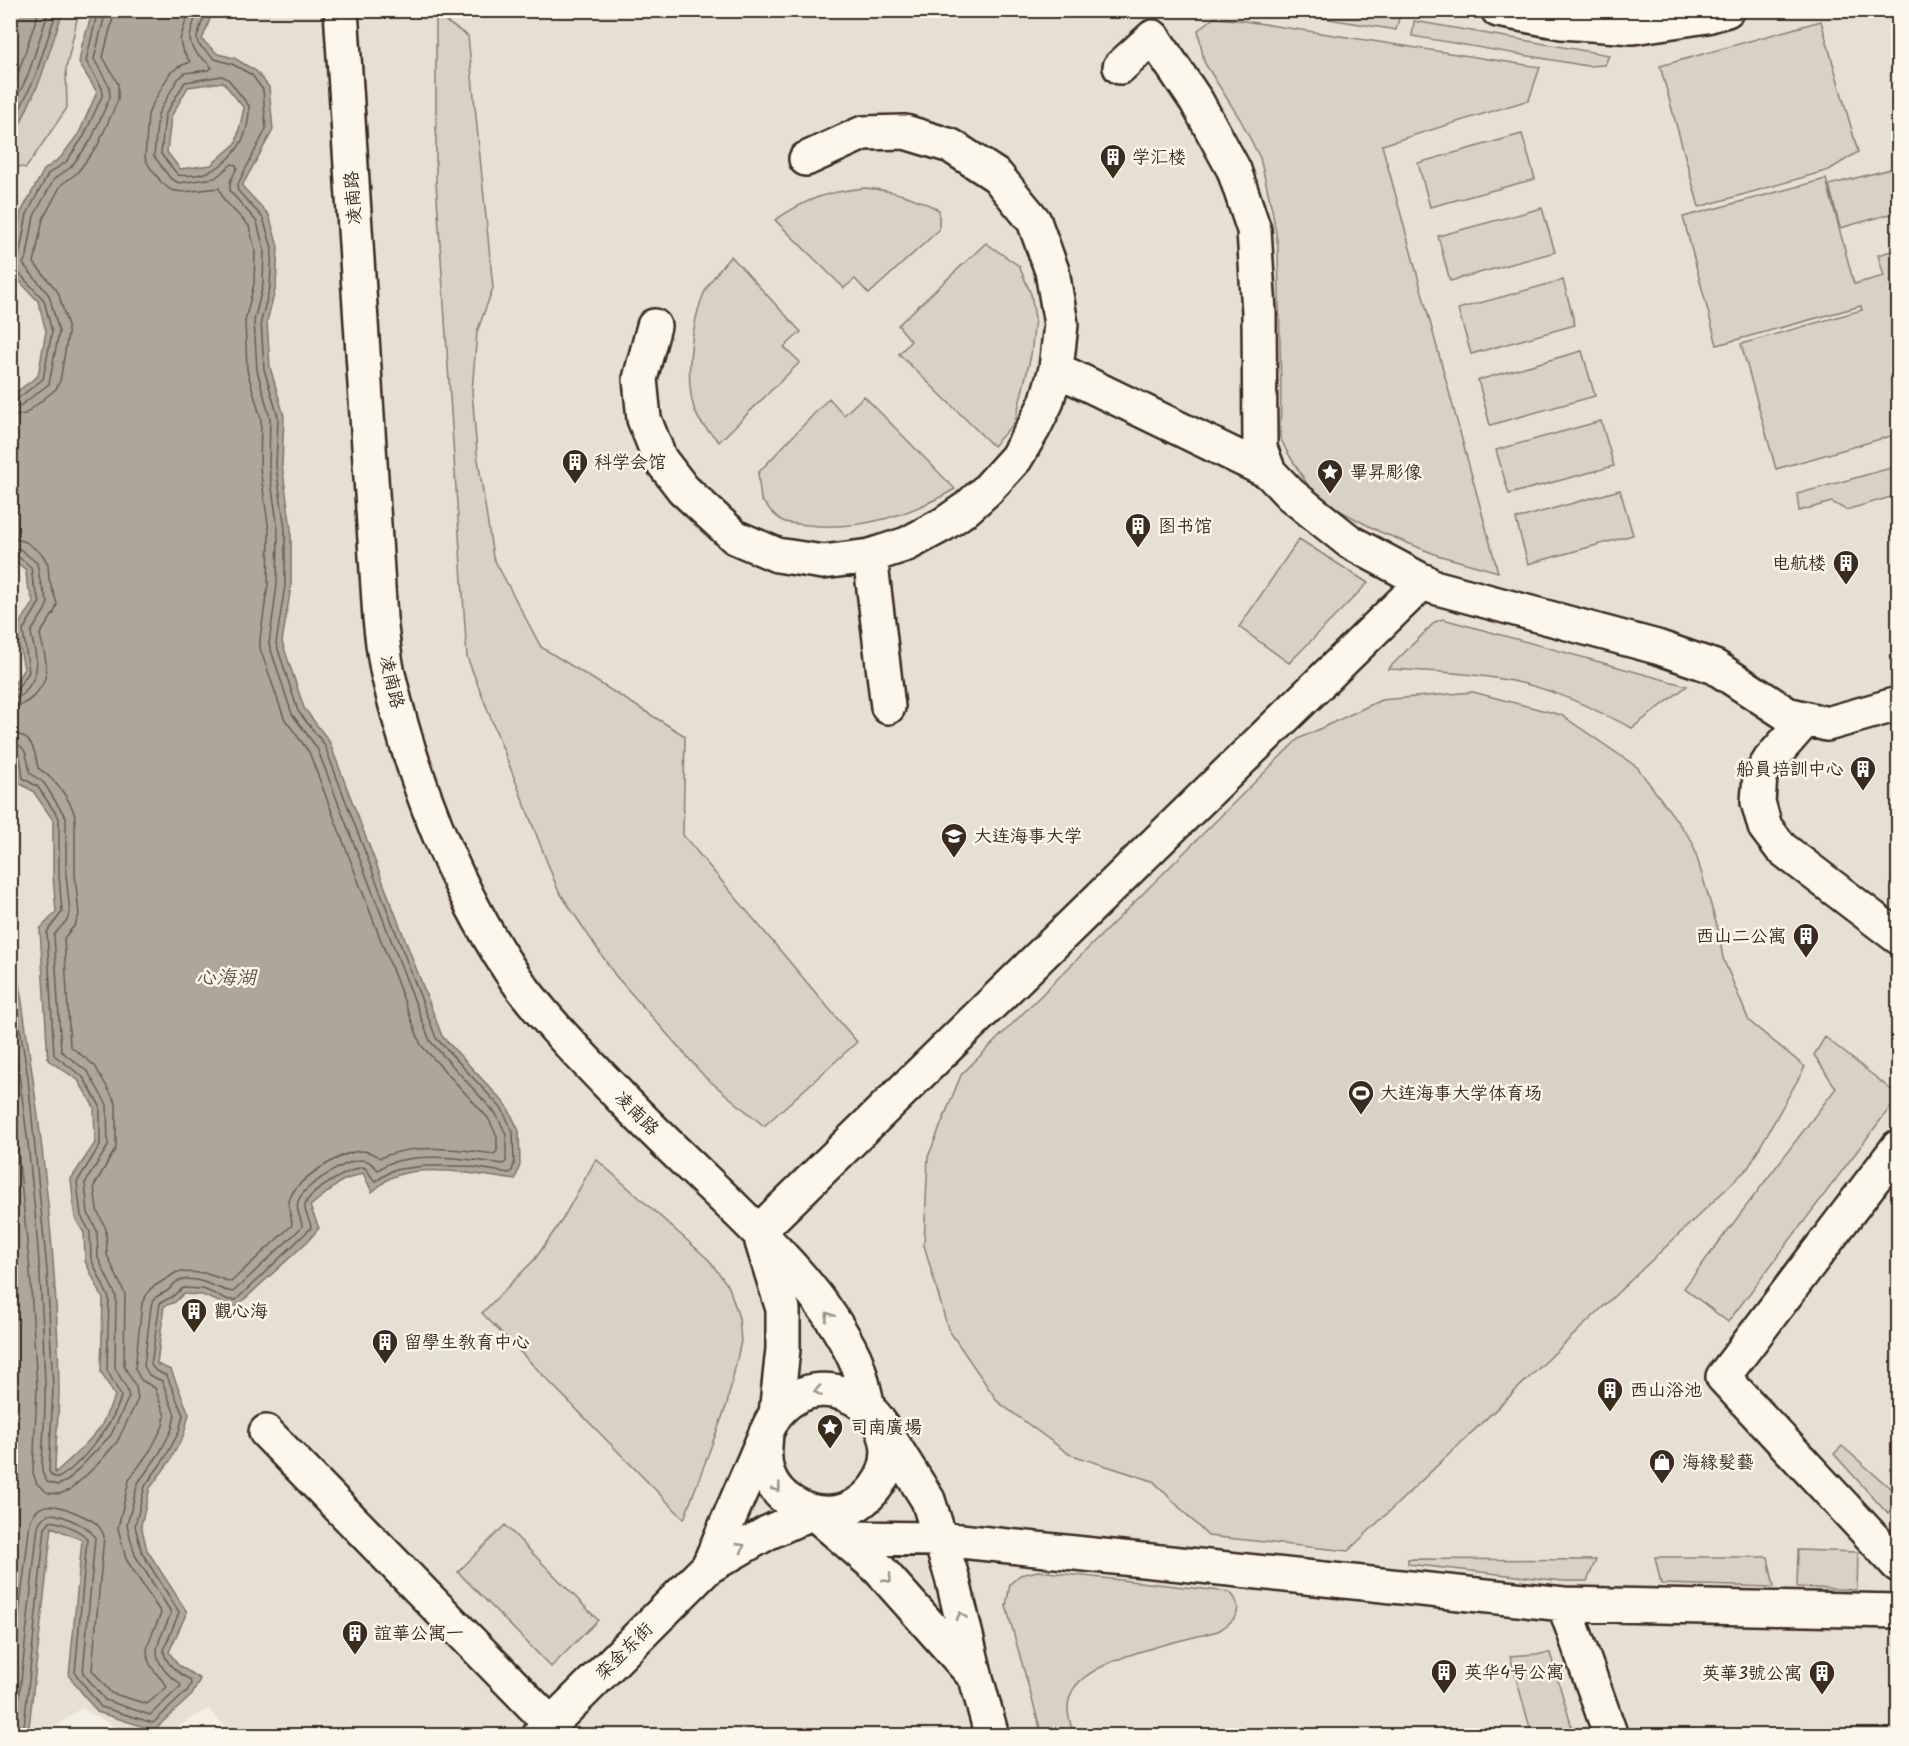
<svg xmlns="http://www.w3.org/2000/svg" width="1909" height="1746" viewBox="0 0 1909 1746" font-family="Kalam,'LXGW WenKai TC',sans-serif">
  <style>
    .built { fill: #e5dfd4 }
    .green { fill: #d8d1c6; stroke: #8a7e72; stroke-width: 1.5 }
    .water { fill: #afa69a; stroke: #817468; stroke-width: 1.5; fill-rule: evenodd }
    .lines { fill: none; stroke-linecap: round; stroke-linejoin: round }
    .shore { stroke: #695c50; stroke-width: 1.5 }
    .street-casing { stroke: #3b2a1e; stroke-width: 38 }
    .street { stroke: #fbf7ec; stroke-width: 33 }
    .oneway { stroke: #9b9085 }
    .labels { text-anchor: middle; stroke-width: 5; stroke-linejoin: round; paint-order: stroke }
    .poi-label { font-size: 18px; fill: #3b2a1e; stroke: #fbf7ec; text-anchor: start }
    .street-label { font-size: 18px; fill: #3b2a1e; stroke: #fbf7ec }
    .water-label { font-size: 20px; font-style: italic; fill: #645549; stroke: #fbf7ec }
  </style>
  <rect width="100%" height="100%" fill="#f3efe4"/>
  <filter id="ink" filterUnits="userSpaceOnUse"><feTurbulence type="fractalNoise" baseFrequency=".0167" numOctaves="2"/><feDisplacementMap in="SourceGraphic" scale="12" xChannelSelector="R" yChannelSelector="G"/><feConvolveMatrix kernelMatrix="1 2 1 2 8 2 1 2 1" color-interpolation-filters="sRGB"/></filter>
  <g filter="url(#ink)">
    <!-- built -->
    <path class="built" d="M 11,11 L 1898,11 L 1898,1735 L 235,1736 L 208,1709 L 163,1735 L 132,1736 L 81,1708 L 44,1735 L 11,1736 Z"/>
    <!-- green -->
    <path class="green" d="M 11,11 L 79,11 L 66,69 L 67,108 L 26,168 L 11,165 Z
      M 1279,11 L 1358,11 L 1399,18 L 1396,30 Z
      M 436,15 L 468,36 L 493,288 L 477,332 L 472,391 L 477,453 L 493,557 L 541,647 L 685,736 L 683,835 L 857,1042 L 764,1126 L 705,1077 L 615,975 L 558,890 L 467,657 L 436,182 Z
      M 1214,18 L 1238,20 L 1540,67 L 1529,100 L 1382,145 L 1498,572 L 1437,555 L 1378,531 L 1337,509 L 1307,484 L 1286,450 L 1280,437 L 1281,393 L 1278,247 L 1272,209 L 1260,158 L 1240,119 L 1204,62 L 1198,30 Z
      M 1414,21 L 1609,55 L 1605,65 L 1587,66 L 1412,36 Z
      M 1821,21 L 1858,152 L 1829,170 L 1699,207 L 1660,66 Z
      M 1522,134 L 1535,179 L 1430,207 L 1418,163 Z
      M 1898,167 L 1898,212 L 1840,228 L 1829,185 Z
      M 1826,179 L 1854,284 L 1884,276 L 1878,255 L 1898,249 L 1898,434 L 1776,469 L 1741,344 L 1862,310 L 1861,306 L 1717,345 L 1683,217 Z
      M 865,188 C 893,190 915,197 939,210 L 939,230 L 869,294 L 855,279 L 844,288 L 775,220 C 808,198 826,192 865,188 Z
      M 1542,208 L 1555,252 L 1450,281 L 1438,236 Z
      M 986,243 L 1019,266 L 1031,294 L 1035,318 L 1031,355 L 1015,422 L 993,446 L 899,354 L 911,341 L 898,325 Z
      M 731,256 L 801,332 L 784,347 L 800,362 L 719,442 C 713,435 705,428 700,421 C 681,392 691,319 706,289 C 713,277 722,266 731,256 Z
      M 1563,280 L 1575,325 L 1471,354 L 1458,309 Z
      M 1582,351 L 1595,396 L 1490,425 L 1478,380 Z
      M 864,396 L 955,489 C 910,515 861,531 808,525 C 801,524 792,524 785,522 C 776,519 767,506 761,500 L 758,473 L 829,398 L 844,415 Z
      M 1601,421 L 1614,466 L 1509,494 L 1496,450 Z
      M 1898,466 L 1898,495 L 1846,510 L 1832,502 L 1799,511 L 1797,494 Z
      M 1620,490 L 1633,535 L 1528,564 L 1516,519 Z
      M 1299,539 L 1368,583 L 1289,663 L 1239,627 Z
      M 1443,619 L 1687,686 L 1632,728 C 1594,709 1554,689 1512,681 C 1471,673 1429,671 1388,669 L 1435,622 Z
      M 1473,692 L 1561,715 L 1637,767 L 1692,841 L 1718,929 L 1723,958 L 1749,1021 L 1805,1067 L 1748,1168 L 1348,1551 L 1208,1536 L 1153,1481 L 1069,1454 L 998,1402 L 948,1329 L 924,1245 L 928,1157 L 961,1075 L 1298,739 L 1381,700 Z
      M 1825,1037 L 1898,1095 L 1898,1097 L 1728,1322 L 1684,1288 L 1836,1088 L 1814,1055 Z
      M 596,1159 L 709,1260 L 729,1287 L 739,1318 L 741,1341 L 727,1404 L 684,1519 L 482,1313 L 535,1259 L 562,1220 Z
      M 1842,1446 L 1898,1495 L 1898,1502 L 1888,1514 L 1834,1454 Z
      M 505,1525 L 598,1620 L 551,1667 L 458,1572 Z
      M 1798,1550 L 1858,1552 L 1857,1590 L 1797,1587 Z
      M 1655,1557 L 1768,1557 L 1774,1587 L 1661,1584 Z
      M 1408,1559 L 1596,1560 L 1587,1581 L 1563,1581 L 1408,1564 Z
      M 1038,1571 L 1230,1592 C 1246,1610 1235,1621 1218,1631 C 1182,1641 1092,1657 1073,1690 C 1064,1706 1069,1720 1074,1735 L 1042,1735 L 1006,1606 L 1010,1584 L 1020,1575 Z
      M 1550,1653 L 1574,1735 L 1532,1735 L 1510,1656 Z"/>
    <!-- water -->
    <path class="water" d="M 11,10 L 63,11 L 40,80 L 12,142 L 11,148 Z
      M 93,11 L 213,11 L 202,40 L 218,54 L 234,58 L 256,71 L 269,87 L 273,130 L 242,186 L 269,215 L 278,247 L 276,287 L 267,321 L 270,367 L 284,416 L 282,465 L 291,529 L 291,586 L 282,642 L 304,708 L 329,741 L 442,1036 L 507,1106 L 519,1131 L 520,1165 L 515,1180 C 481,1175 429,1164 395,1176 C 387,1178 379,1187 372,1192 L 363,1173 L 342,1181 L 310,1206 L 319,1228 L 307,1242 L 237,1306 L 229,1306 L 202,1295 L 183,1294 L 175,1302 L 164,1306 L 157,1364 L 171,1370 L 189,1414 L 184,1434 L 170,1461 L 150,1488 L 141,1525 L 147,1550 L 187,1612 L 169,1652 L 178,1665 L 200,1679 L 192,1695 L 154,1730 L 97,1712 L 69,1676 L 82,1540 L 52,1527 L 28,1735 L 11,1736 L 11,928 C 34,1080 57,1233 59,1387 C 59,1415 55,1444 55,1473 L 81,1449 L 100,1428 L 115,1396 L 101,1372 L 103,1299 L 85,1261 L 84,1233 L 75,1218 L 71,1179 L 95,1143 L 94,1107 L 78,1080 L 48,1060 L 40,929 L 56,912 L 53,876 L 53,820 L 33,791 L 17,782 L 11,738 L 11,689 L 24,669 L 16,628 L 34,603 L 27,584 L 26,570 L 11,558 L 11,396 L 38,376 L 46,331 L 38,301 L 11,272 L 11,270 L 21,212 L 44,170 L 61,157 L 79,133 L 97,92 L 79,63 L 82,45 ZM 223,82 L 244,108 L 236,143 L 211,165 L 180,169 L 167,152 L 171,117 L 188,87 Z"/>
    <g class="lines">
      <!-- shore -->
      <path class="shore" d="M 222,76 L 228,79 L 249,106 C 250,147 220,180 178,175 L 161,154 L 165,115 L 185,82 Z
        M 10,90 L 19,71 L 39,10
        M 10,112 L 28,75 L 49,10
        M 10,130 L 35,77 L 57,10
        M 10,260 L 15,260 L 19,256 L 27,214 L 48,174 L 66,162 L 84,136 L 103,94 L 102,88 L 86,61 L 98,10
        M 10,269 L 17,271 L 44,300 L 52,332 L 43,379 L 16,400 L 10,401
        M 10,408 L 20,406 L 49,384 L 59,332 L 49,295 L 23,264 L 27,256 L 34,216 L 54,179 L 71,167 L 91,140 L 110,97 L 109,86 L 94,59 L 106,10
        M 10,417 L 25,414 L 56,389 L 60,381 L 68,334 L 68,326 L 58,292 L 34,263 L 43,219 L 61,185 L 77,173 L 98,145 L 118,100 L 118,84 L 103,57 L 115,10
        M 10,537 L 26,542 L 42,554 L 48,564 L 49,579 L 57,604 L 54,613 L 40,634 C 42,646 48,660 46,673 C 44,689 27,707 10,708
        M 10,547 L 20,549 L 37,563 L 40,581 L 48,603 L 45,610 L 31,632 C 34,654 43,666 29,686 C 24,694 20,699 10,699
        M 10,554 L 16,555 L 31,567 L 33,583 L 40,602 L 23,630 L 29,672 L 17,689 L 10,692
        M 10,733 C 32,734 35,750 38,768 C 54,778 70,798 75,816 L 75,874 L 79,915 L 75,925 L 64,938 L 70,1046 L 95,1066 L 116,1103 L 116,1148 L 94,1186 L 97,1210 L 106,1229 L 107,1255 L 125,1294 L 124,1366 L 136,1387 L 138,1399 L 117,1442 L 97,1465 L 70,1490 L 59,1494 L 48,1493 L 37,1484 L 33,1473 L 37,1388 L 30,1271 L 10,1072
        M 10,742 C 28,744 27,760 30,773 L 44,783 L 66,818 L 66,875 L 70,913 L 67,920 L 54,935 L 61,1051 L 88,1072 L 107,1105 L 108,1146 L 85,1183 L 88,1213 L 97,1231 L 98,1258 L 116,1296 L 115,1368 L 127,1389 L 129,1397 L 111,1435 L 67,1481 L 58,1485 L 47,1482 L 42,1472 C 42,1443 46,1414 45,1386 C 42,1262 30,1137 10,1015
        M 10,750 C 23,752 21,768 23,778 L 38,787 L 59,818 L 59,875 L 62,912 L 47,932 L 54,1055 L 83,1077 L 100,1106 L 100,1145 L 77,1182 L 81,1216 L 90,1232 L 91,1259 L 109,1298 L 107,1370 L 121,1396 C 116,1420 80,1467 58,1478 L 52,1476 L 49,1471 L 53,1388 L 47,1270 L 28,1078 L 10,967
        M 10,1691 L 30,1522 C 38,1500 56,1504 74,1512 C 87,1518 99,1521 104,1536 L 92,1670 L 111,1693 L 147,1704 L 167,1687 C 163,1680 154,1672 150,1664 C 141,1647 156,1629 161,1613 L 126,1559 L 118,1528 L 129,1480 L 151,1449 L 163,1426 L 165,1416 L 155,1388 L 141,1380 L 135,1369 L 142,1303 L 150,1289 L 177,1272 L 204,1273 L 231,1282 L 292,1225 C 292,1216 286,1208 290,1198 C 297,1179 343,1150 363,1151 C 369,1151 374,1154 380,1158 C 412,1143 460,1149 494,1154 L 497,1151 L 497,1136 L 488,1118 L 421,1045 L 309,752 L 284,718 L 260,648 L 260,639 L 268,584 L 269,531 L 260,468 L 261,419 L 247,370 L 245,321 L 254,284 L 255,250 L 249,226 L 224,200 L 219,188 L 183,192 L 171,190 L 162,183 L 149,166 L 145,158 L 148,115 L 151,107 L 170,73 L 178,67 L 190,62 L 182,49 L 180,40 L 189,10
        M 15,1736 L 38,1526 C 44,1509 58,1514 71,1520 C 81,1525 90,1527 95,1538 L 83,1673 L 105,1700 L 150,1715 L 181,1686 C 179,1680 172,1679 168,1674 C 145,1650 164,1637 171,1612 L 135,1555 L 127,1525 L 138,1483 L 159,1454 L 172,1429 L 175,1415 L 162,1381 L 149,1375 L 144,1366 L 151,1306 C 154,1295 159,1296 167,1291 C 172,1288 173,1283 178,1281 C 197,1274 216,1290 233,1292 L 302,1227 C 302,1218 294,1209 299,1199 C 306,1185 347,1159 363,1160 C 370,1160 374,1166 378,1170 C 382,1168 386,1164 390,1163 C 423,1152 470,1159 503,1164 L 506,1162 L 506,1134 L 496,1114 L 430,1041 L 317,748 L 292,714 L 269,644 L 277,585 L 278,530 L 269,467 L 270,418 L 257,370 L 254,321 L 263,285 L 264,249 L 257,222 L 230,191 L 230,182 L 237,168 L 236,165 L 232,164 L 215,178 L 179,183 L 170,178 L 154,156 L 158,114 L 177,80 L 185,73 L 209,70 L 212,68 C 209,63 203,59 198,55 C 183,41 193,27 198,10
        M 23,1736 L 45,1528 L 50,1521 C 61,1522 82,1531 87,1539 L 75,1673 L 101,1707 L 153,1723 L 187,1691 L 191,1684 L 190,1680 C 179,1673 164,1664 164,1650 L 179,1612 L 142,1553 L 135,1526 L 145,1486 L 165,1458 L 179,1432 L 183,1415 L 167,1376 L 155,1370 L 151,1365 L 160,1303 L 172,1297 L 183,1288 L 203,1289 L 229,1300 L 236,1300 L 311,1228 C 311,1221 304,1213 305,1206 C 306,1192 351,1169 363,1167 C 370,1170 370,1179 376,1181 L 393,1170 L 424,1166 L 466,1166 L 509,1173 L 512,1171 L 514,1164 L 513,1132 L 502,1109 L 436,1038 L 324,744 L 298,711 L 276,643 L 285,586 L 285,529 L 276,466 L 278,417 L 264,369 L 261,321 L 270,287 L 272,248 L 263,218 L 238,191 L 237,186 L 266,129 L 263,90 L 252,75 L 232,64 L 215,59 L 198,44 L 197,37 L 206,10"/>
      <!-- street casing -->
      <g class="street-casing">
        <path id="street" d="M 341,10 L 380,618 C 382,636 384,656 388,674 C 412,776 452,882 509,969 C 536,1010 578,1053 612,1088 C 651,1130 694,1169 735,1209 C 780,1253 826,1299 854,1357 C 861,1372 864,1391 868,1407
          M 1498,10 L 1562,22 L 1633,27 L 1707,16 L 1727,10
          M 1120,67 L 1153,37 L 1197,102 L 1234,170 L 1254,230 L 1259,312 L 1260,448 L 1269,472 L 1290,494 L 1350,542 L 1434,587 L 1657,647 L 1715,667 L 1787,714 L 1827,724 L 1898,704
          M 654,326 L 640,379 L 644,419 L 660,459 L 683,489 L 735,537 L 777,555 L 823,562 L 870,556 L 907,544 L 944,524 L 967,508 L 987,490 L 1016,458 L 1033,429 L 1046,403 L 1056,369 L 1061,324 L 1052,271 L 1034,221 L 997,176 L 951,146 L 905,132 L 863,133 L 806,159
          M 1056,369 L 1269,472
          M 870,556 L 888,707
          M 1806,719 L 1770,760 L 1760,776 L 1758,802 L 1765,827 L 1781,848 L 1898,937
          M 1898,1147 L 1723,1377 L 1898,1565
          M 758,1232 L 1424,581
          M 762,1242 L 783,1309 L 783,1349 L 776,1414
          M 266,1432 L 551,1724
          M 766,1433 C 765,1447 763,1460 768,1474 C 777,1499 806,1516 833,1513 C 850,1511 865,1501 875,1488 C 922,1426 829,1352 777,1413 C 772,1419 769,1427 766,1433 L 708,1567 L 767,1533 L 813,1512 L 879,1569 L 976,1678 L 952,1577 L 928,1500 L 880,1423
          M 844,1538 L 941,1539 L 1564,1604 L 1898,1611
          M 1564,1604 L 1611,1736
          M 976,1678 L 992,1736
          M 539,1736 L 708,1567"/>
      </g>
      <!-- street -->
      <use href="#street" class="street"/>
    </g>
    <!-- one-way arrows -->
    <defs><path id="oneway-chevron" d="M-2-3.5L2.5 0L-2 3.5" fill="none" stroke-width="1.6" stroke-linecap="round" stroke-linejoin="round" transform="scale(1.5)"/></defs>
    <g class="oneway">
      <use href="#oneway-chevron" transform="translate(829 1316) rotate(-121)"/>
      <use href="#oneway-chevron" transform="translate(818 1391) rotate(173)"/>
      <use href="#oneway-chevron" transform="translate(777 1488) rotate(53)"/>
      <use href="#oneway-chevron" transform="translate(741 1547) rotate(-30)"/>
      <use href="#oneway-chevron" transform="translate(888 1579) rotate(48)"/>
      <use href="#oneway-chevron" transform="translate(961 1616) rotate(-103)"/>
    </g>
  </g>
  <!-- icons -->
  <defs>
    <g id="building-pin" transform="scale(1.35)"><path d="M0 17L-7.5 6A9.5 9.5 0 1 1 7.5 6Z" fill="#3b2a1e" stroke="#fbf7ec"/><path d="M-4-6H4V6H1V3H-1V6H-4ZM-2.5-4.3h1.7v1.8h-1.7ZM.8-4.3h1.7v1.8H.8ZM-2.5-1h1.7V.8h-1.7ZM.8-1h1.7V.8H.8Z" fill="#fff"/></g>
    <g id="sight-pin" transform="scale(1.35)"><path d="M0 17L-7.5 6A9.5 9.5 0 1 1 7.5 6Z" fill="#3b2a1e" stroke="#fbf7ec"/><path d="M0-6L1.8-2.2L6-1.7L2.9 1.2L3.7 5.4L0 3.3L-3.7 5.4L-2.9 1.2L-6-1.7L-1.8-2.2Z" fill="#fff"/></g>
    <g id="university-pin" transform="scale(1.35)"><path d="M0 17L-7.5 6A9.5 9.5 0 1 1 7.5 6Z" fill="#3b2a1e" stroke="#fbf7ec"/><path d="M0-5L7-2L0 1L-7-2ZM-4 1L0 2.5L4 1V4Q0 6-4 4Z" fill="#fff"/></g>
    <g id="stadium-pin" transform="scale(1.35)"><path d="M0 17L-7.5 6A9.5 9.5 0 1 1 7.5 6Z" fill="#3b2a1e" stroke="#fbf7ec"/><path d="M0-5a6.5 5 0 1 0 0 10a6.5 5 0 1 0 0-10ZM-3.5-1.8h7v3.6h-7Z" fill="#fff"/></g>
    <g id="shop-pin" transform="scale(1.35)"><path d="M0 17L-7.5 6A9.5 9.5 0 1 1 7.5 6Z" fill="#3b2a1e" stroke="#fbf7ec"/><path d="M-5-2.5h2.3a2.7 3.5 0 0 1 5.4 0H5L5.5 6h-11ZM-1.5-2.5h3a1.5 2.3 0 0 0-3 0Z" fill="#fff"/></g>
  </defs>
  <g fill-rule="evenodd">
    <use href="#building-pin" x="1113" y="157"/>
    <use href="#building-pin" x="575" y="462"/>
    <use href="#sight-pin" x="1330" y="472"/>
    <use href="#building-pin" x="1138" y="526"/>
    <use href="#building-pin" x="1846" y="563"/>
    <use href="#building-pin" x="1863" y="769"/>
    <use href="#university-pin" x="954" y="836"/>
    <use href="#building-pin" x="1806" y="936"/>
    <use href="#stadium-pin" x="1361" y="1093"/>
    <use href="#building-pin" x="194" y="1311"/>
    <use href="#building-pin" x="385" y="1342"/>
    <use href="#building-pin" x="1610" y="1390"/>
    <use href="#sight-pin" x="830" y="1427"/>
    <use href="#shop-pin" x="1662" y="1462"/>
    <use href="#building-pin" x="355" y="1633"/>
    <use href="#building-pin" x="1444" y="1672"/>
    <use href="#building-pin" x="1822" y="1673"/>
  </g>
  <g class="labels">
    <!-- poi labels -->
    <g class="poi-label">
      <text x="1132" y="163">学汇楼</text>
      <text x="594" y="468">科学会馆</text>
      <text x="1350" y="478">畢昇彫像</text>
      <text x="1158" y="532">图书馆</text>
      <text x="1826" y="569" text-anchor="end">电航楼</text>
      <text x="1844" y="775" text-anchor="end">船員培訓中心</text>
      <text x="974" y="842">大连海事大学</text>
      <text x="1786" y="942" text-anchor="end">西山二公寓</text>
      <text x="1380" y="1099">大连海事大学体育场</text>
      <text x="214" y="1317">觀心海</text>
      <text x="404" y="1348">留學生教育中心</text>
      <text x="1630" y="1396">西山浴池</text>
      <text x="850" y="1433">司南廣場</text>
      <text x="1682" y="1468">海緣髮藝</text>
      <text x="374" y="1639">誼華公寓一</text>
      <text x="1464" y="1678">英华4号公寓</text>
      <text x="1802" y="1679" text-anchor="end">英華3號公寓</text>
    </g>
    <!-- street labels -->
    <g class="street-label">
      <text transform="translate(353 198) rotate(-94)" y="6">凌南路</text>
      <text transform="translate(392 682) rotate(77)" y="6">凌南路</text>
      <text transform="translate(637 1113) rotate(45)" y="6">凌南路</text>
      <text transform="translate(624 1651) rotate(-45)" y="6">栾金东街</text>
    </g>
    <!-- water labels -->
    <g class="water-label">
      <text x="226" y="984">心海湖</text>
    </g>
  </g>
  <!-- margin -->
  <rect width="1909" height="1746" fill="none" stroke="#fbf7ec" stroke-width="36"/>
  <rect x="18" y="18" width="1873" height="1710" fill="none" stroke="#3b2a1e" stroke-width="2" filter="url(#ink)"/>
</svg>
